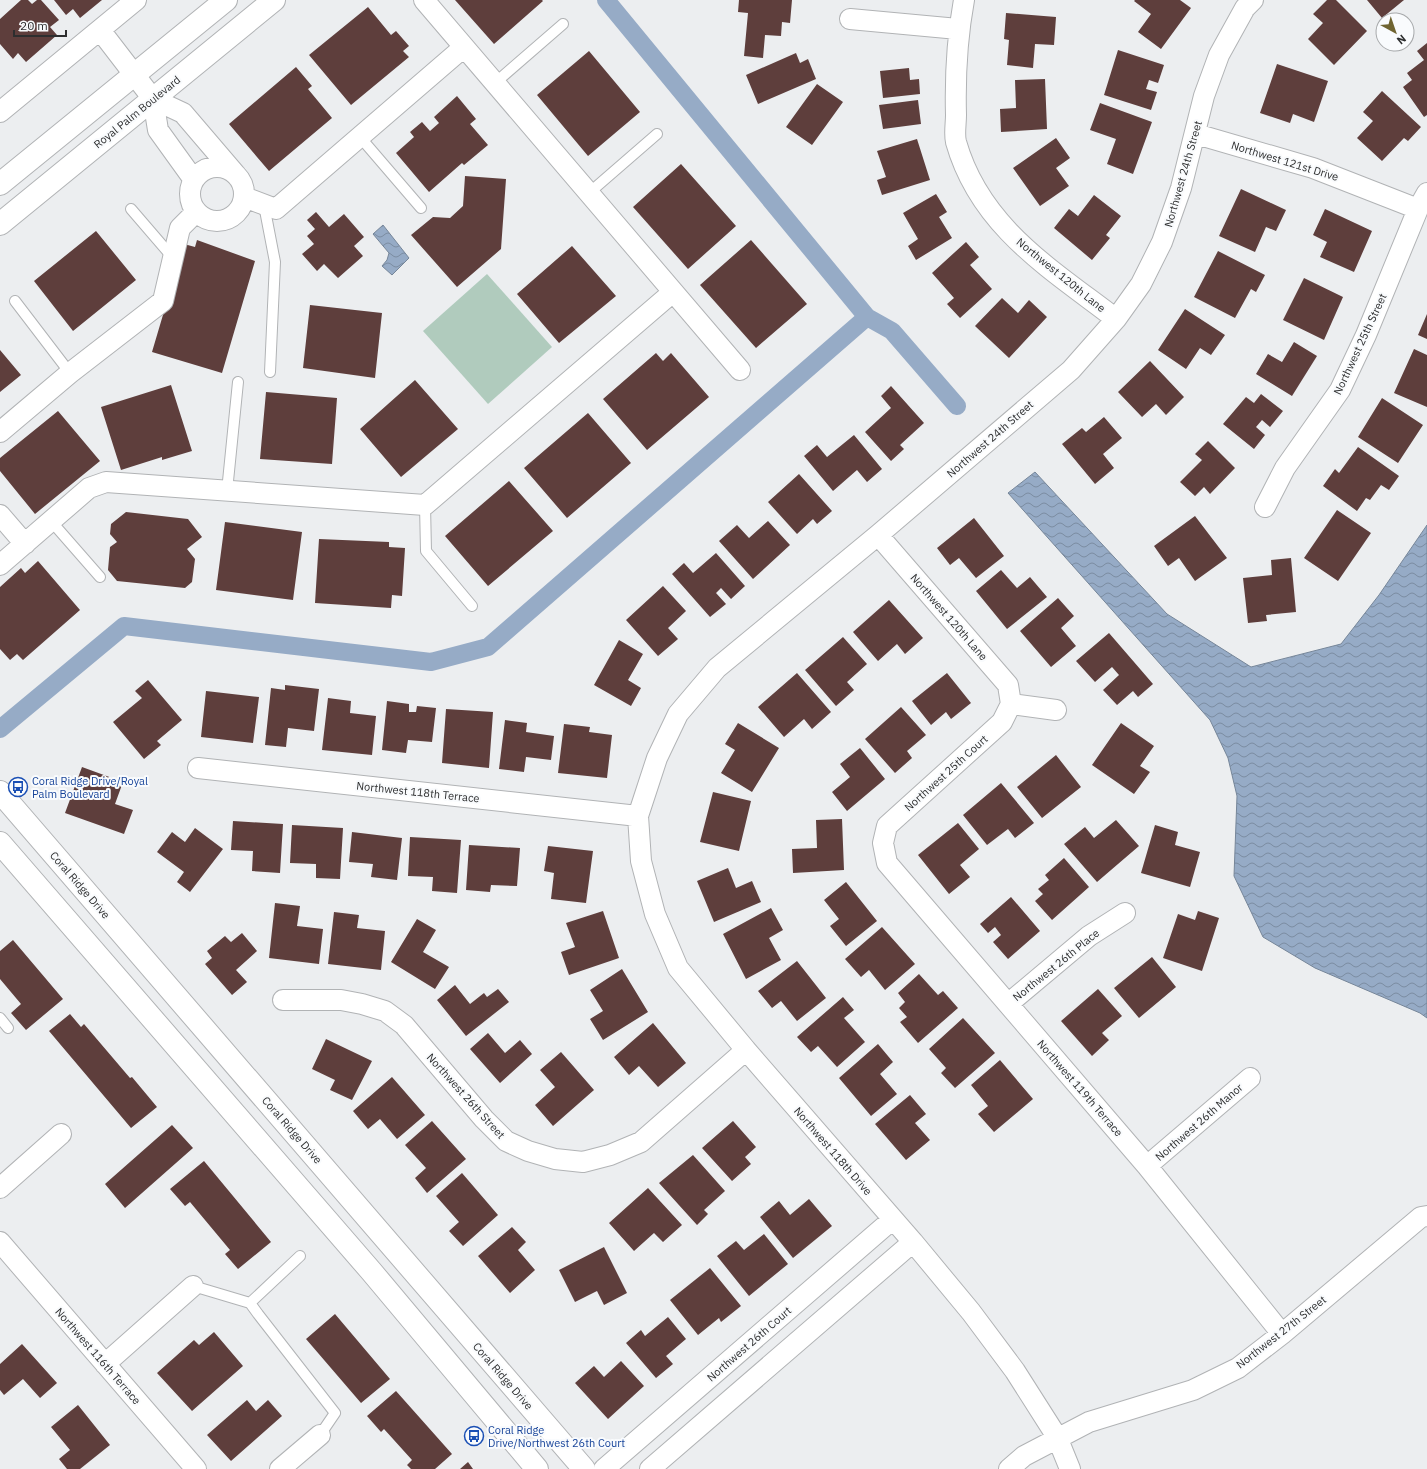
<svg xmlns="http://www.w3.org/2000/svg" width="1427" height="1469" viewBox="0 0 1427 1469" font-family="'IBM Plex Sans',sans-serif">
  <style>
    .grass { fill: #b0cbbd }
    .water { fill: url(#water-waves); stroke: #768699 }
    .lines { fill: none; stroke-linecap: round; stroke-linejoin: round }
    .canal { stroke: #96abc6; stroke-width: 18 }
    .building { fill: #5e3e3c }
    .service-casing { stroke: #b1b3b5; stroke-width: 12 }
    .minor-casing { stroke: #b1b3b5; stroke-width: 22 }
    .tertiary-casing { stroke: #b1b3b5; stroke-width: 24 }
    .secondary-casing { stroke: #b1b3b5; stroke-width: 24 }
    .service { stroke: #fff; stroke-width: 10 }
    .minor { stroke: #fff; stroke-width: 20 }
    .tertiary { stroke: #fff; stroke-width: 22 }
    .secondary { stroke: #fff; stroke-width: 22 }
    .labels { text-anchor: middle; stroke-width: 4; stroke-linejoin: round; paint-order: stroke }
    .street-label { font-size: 11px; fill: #2d2e2f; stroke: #f9fbfd }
    .transit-label { font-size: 11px; fill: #164399; stroke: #f9fbfd; text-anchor: start }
  </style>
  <defs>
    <pattern id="water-waves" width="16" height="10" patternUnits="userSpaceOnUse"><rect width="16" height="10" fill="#96abc6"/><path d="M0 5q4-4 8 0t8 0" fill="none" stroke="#7b8ca1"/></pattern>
  </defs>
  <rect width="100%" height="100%" fill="#eceef0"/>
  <!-- grass -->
  <path class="grass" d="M 487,274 L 552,347 L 488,404 L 423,331 Z"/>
  <!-- water -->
  <path class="water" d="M 383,225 L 409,258 L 392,275 L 382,266 L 387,260 L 389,253 L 373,234 Z
    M 1035,472 L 1167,614 L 1251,667 L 1341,644 L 1379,595 L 1427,525 L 1427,1018 L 1420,1013 L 1315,968 L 1263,937 L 1234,876 L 1237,796 L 1228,758 L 1210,720 L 1008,493 Z"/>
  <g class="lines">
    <!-- canal -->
    <path class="canal" d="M 867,317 L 892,331 L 957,406
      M 0,729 L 124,626 L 431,662 L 488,647 L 867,317 L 606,0"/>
  </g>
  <!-- building -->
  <path class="building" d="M 21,0 L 28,0 L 32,4 L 37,0 L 41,0 L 59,20 L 50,27 L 57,35 L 26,62 L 18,53 L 13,59 L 0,44 L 0,19 Z
    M 54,0 L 102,0 L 80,18 L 73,9 L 66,15 Z
    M 455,0 L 542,0 L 543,1 L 494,44 Z
    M 739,0 L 792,0 L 790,23 L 782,22 L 781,36 L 765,35 L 763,58 L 744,56 L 748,13 L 738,12 Z
    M 1135,0 L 1180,0 L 1191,8 L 1161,49 L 1138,32 L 1151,14 L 1134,1 Z
    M 1327,0 L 1336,0 L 1367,31 L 1334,65 L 1308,39 L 1323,23 L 1313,14 Z
    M 1367,0 L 1404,0 L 1382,18 Z
    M 368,7 L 391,35 L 396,31 L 409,46 L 403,51 L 409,57 L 351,105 L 309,55 Z
    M 1006,13 L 1056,17 L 1054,45 L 1035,44 L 1033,68 L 1007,65 L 1009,40 L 1004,39 Z
    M 1427,43 L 1427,115 L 1424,117 L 1403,87 L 1412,80 L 1407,73 L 1424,60 L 1417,51 Z
    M 1118,50 L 1164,65 L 1158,83 L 1149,80 L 1146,89 L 1157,92 L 1151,110 L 1104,95 Z
    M 589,51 L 640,112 L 588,156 L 537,95 Z
    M 796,53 L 800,63 L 808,59 L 816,79 L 758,104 L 746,75 Z
    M 1277,64 L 1328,81 L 1314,122 L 1293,114 L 1290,123 L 1260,113 Z
    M 296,67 L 312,86 L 308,89 L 332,118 L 269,171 L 229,124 Z
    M 909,68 L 910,80 L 919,79 L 920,94 L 883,98 L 880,71 Z
    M 1045,79 L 1047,129 L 1001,132 L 1000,109 L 1016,108 L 1015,80 Z
    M 817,84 L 843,102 L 812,145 L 786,127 Z
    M 1382,91 L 1421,127 L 1408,141 L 1404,138 L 1382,161 L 1357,138 L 1373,121 L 1363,112 Z
    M 457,96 L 476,119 L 470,124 L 488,145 L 464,165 L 462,163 L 429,192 L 396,153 L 414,137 L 410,132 L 422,122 L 430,131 L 439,123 L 434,117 Z
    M 918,100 L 921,124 L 883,129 L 879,105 Z
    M 1100,103 L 1152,122 L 1133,174 L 1107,164 L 1116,139 L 1090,130 Z
    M 1056,138 L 1070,158 L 1056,168 L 1069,186 L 1040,206 L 1013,168 Z
    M 917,139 L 930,180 L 882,195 L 877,180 L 886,177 L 877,151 Z
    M 681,164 L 736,226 L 688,269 L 633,207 Z
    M 465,176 L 506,179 L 501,249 L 457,287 L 411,235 L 433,217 L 450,218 L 463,206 Z
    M 1241,189 L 1286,210 L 1276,231 L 1266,227 L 1255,252 L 1219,236 Z
    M 936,194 L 947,212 L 939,217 L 952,238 L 916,260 L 908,246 L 918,239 L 903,213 Z
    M 1094,195 L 1121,216 L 1106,235 L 1110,238 L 1092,260 L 1054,228 L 1069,209 L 1078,216 Z
    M 1325,209 L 1372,231 L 1354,272 L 1320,257 L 1327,242 L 1313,235 Z
    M 316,212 L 329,227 L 344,214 L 364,237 L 354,246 L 363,256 L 338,278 L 324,264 L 317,271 L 302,254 L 314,244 L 307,236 L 315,229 L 307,220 Z
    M 96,231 L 136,280 L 73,331 L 34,281 Z
    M 197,240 L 255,261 L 222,373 L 152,352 L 184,244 L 195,247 Z
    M 751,240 L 807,304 L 756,348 L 700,285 Z
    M 966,242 L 979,257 L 970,265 L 992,289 L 960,318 L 947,304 L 954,298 L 932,273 Z
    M 572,246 L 616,296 L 559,343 L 517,294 Z
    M 1218,251 L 1265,275 L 1256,292 L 1251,289 L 1235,318 L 1194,297 Z
    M 1304,278 L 1343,297 L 1324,340 L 1283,320 Z
    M 1002,298 L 1018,313 L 1029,300 L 1047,317 L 1009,358 L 975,326 Z
    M 310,305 L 382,313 L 375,378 L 303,368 Z
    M 1185,309 L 1225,335 L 1211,355 L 1200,348 L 1186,369 L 1158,350 Z
    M 1427,314 L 1427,339 L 1418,335 Z
    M 1294,342 L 1317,356 L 1292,396 L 1256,374 L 1268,354 L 1282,362 Z
    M 1414,349 L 1427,355 L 1427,407 L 1394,393 Z
    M 0,350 L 21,375 L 0,392 Z
    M 656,353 L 663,361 L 671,353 L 709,397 L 647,450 L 603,399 Z
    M 1150,361 L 1184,397 L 1166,415 L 1156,404 L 1142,417 L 1118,392 Z
    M 415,380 L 458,429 L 401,477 L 360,429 Z
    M 171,385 L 192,451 L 162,460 L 162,457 L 121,470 L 101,407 Z
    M 891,386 L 924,423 L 900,445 L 904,449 L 891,461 L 865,432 L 891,408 L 881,396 Z
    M 266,392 L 337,398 L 332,464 L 260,459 Z
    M 1261,394 L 1283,411 L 1270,427 L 1262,420 L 1256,427 L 1265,435 L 1254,449 L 1223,424 L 1246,397 L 1254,403 Z
    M 1382,398 L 1423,425 L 1398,463 L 1358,437 Z
    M 58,411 L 100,461 L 35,514 L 0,471 L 0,458 Z
    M 588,413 L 631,463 L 567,518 L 524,468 Z
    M 1104,417 L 1122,438 L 1103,454 L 1114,468 L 1095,484 L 1062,444 L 1082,428 L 1086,432 Z
    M 854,435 L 882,469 L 867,482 L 857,470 L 833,491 L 804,456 L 817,445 L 827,457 Z
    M 1208,441 L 1235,468 L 1210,494 L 1204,487 L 1195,496 L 1180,482 L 1202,460 L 1195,454 Z
    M 1358,447 L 1399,476 L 1389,490 L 1381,485 L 1370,500 L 1366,498 L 1357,511 L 1323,486 L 1335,469 L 1339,473 Z
    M 799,474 L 832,511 L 817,524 L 813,519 L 797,534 L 768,502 Z
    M 509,481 L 553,531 L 488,586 L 445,536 Z
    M 1337,510 L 1371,533 L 1338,581 L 1304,558 Z
    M 126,512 L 188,519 L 202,537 L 187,549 L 195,559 L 192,582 L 185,588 L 117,581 L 108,570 L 110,547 L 117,542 L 110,534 L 111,524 Z
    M 1195,516 L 1227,558 L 1195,581 L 1179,558 L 1168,566 L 1154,546 Z
    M 974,518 L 1004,556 L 976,578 L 959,558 L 950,565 L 937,548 Z
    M 768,521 L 790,545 L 753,579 L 719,541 L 737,525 L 749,538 Z
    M 225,522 L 302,532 L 293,600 L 216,590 Z
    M 319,539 L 389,542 L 389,547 L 405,548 L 402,596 L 392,595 L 391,608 L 315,603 Z
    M 716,553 L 745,586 L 731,599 L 721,588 L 716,593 L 726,604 L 710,617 L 672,574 L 684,563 L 693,573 Z
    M 1291,558 L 1296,612 L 1266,615 L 1267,621 L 1248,623 L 1243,578 L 1272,575 L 1271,560 Z
    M 38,561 L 80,610 L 23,660 L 17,654 L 10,660 L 0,649 L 0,587 L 21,568 L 25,573 Z
    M 1001,570 L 1017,588 L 1030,577 L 1047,597 L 1007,629 L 976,591 Z
    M 663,586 L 686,611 L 668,628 L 678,639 L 658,656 L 626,620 Z
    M 1058,598 L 1074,616 L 1061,628 L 1076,646 L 1051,667 L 1020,631 Z
    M 889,600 L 923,638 L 905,654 L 897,644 L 878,661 L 853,632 Z
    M 1109,633 L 1153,684 L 1138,697 L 1133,691 L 1117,705 L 1103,690 L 1119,675 L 1112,667 L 1095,682 L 1076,661 Z
    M 843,637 L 867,664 L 847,682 L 854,690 L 836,706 L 805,670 Z
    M 619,640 L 643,654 L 628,680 L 641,688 L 631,706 L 594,685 Z
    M 797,673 L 831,712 L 812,729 L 804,719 L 784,737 L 758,707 Z
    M 947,673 L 971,703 L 951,719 L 946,712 L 931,725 L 912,701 Z
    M 148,680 L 182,720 L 157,741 L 161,745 L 144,759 L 113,722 L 142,698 L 135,691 Z
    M 285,685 L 319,689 L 314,731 L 288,728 L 286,747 L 265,745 L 271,688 L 285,690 Z
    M 206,691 L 259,697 L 253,743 L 201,737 Z
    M 328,698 L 351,701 L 350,713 L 376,716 L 372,755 L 322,750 Z
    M 387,701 L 409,704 L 409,712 L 416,712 L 417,706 L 436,708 L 432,742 L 408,740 L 406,753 L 382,750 Z
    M 901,707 L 926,735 L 907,751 L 912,758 L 895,773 L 865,739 Z
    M 446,709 L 493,712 L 489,768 L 442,763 Z
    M 505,720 L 527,723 L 526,732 L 554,736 L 551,760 L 526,757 L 524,772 L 499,769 Z
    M 738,723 L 779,748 L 752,792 L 721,773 L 735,750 L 725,744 Z
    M 1121,723 L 1154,746 L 1140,766 L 1150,772 L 1134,794 L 1092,765 Z
    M 564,724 L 590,727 L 589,732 L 612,735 L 607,778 L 558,773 Z
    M 860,748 L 885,779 L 847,811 L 832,792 L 850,777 L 840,764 Z
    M 1056,755 L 1081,787 L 1042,818 L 1017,787 Z
    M 82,767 L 123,782 L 115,804 L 133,810 L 124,834 L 65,813 Z
    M 1001,783 L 1034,823 L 1015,838 L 1008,829 L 987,845 L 963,815 Z
    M 713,792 L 751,801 L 739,851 L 700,842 Z
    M 842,819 L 844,870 L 793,873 L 792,849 L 817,848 L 816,820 Z
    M 1116,820 L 1139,846 L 1097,882 L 1064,844 L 1085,827 L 1094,838 Z
    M 233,821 L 283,824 L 280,873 L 252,871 L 253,851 L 231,850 Z
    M 958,823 L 979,849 L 960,865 L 970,877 L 949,894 L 918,855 Z
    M 292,825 L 343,828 L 340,879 L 316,878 L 316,864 L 290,863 Z
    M 1155,825 L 1178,832 L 1175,845 L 1200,852 L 1190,887 L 1141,873 Z
    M 195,828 L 223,849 L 190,892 L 177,882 L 184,872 L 157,852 L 172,832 L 185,842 Z
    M 352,832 L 402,838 L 397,880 L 371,877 L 373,864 L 349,862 Z
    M 410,837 L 461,840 L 457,893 L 432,891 L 433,877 L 408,876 Z
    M 469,845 L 520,848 L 517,886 L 491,885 L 490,892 L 466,890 Z
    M 548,846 L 593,851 L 586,903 L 551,899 L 554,873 L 544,871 Z
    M 1064,858 L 1089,887 L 1052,920 L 1035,901 L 1043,894 L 1038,889 L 1049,880 L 1045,875 Z
    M 728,868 L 736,888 L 752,881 L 761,902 L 714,922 L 697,881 Z
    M 846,882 L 877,921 L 846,946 L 830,926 L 839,919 L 824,900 Z
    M 1011,897 L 1040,931 L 1008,959 L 993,942 L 1001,935 L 995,927 L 988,933 L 980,924 Z
    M 275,903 L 300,906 L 297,926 L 323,929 L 319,964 L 269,958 Z
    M 771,908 L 783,930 L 769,938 L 781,960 L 746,979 L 723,934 Z
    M 603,911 L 619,958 L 569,975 L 561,952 L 575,947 L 566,923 Z
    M 1198,911 L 1219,918 L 1202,971 L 1163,958 L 1178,914 L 1195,920 Z
    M 334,912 L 359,915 L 357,928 L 385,931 L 381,970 L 328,964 Z
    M 417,919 L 436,930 L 423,952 L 449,967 L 435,989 L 391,962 Z
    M 882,927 L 915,964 L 885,990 L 869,970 L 861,977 L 845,959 Z
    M 242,933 L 257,951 L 236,970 L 247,982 L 232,995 L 205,964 L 212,958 L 207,951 L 225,936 L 231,942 Z
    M 13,940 L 63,999 L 26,1030 L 11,1013 L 21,1004 L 0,979 L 0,951 Z
    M 1152,957 L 1176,987 L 1139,1018 L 1114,988 Z
    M 797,961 L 826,998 L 797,1021 L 781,1001 L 772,1008 L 758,991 Z
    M 622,969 L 648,1012 L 603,1040 L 590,1019 L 603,1011 L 590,990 Z
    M 919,974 L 938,995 L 943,991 L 958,1008 L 918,1043 L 900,1022 L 907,1017 L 899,1008 L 905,1002 L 898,993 Z
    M 455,985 L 470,1004 L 484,993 L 487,997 L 498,989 L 509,1002 L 466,1036 L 437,1000 Z
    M 1098,989 L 1122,1016 L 1102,1033 L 1109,1040 L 1092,1056 L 1061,1021 Z
    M 843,997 L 854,1010 L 844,1018 L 865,1042 L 837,1067 L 818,1046 L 811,1052 L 797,1037 Z
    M 70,1014 L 81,1027 L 84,1024 L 130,1078 L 132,1077 L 157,1107 L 131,1128 L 49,1031 Z
    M 963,1018 L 995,1053 L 955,1088 L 941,1073 L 946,1068 L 929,1049 Z
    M 653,1023 L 686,1063 L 658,1087 L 639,1066 L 629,1075 L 614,1057 Z
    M 488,1033 L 505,1053 L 520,1040 L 532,1054 L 500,1083 L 470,1049 Z
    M 326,1039 L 372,1061 L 352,1100 L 330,1090 L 335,1080 L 312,1069 Z
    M 878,1044 L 893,1062 L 880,1074 L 897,1094 L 871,1116 L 839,1078 Z
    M 561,1052 L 594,1090 L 553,1126 L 535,1105 L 555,1087 L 540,1070 Z
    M 1000,1060 L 1033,1099 L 994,1132 L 978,1114 L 988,1106 L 971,1085 Z
    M 392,1077 L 425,1115 L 397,1139 L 380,1119 L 368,1129 L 353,1111 Z
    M 910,1095 L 926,1114 L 915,1123 L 930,1140 L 906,1160 L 875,1124 Z
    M 432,1121 L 466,1159 L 427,1193 L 415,1178 L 426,1168 L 405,1145 Z
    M 733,1121 L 756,1147 L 745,1157 L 751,1164 L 732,1181 L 702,1148 Z
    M 172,1125 L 193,1148 L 125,1208 L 105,1184 Z
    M 693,1155 L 725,1191 L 704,1210 L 708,1214 L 697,1225 L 659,1183 Z
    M 204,1161 L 271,1242 L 238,1269 L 225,1254 L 230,1250 L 190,1202 L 185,1206 L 170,1189 Z
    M 462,1173 L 498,1215 L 463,1246 L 449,1231 L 459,1222 L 436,1196 Z
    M 648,1188 L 682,1225 L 663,1242 L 654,1233 L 634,1251 L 609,1223 Z
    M 809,1199 L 832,1226 L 793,1258 L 760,1217 L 779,1201 L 790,1215 Z
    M 512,1227 L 526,1242 L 518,1250 L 535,1270 L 510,1293 L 478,1256 Z
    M 764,1234 L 788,1264 L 749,1296 L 717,1256 L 736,1241 L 744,1250 Z
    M 604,1247 L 627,1293 L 604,1305 L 597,1291 L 575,1302 L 559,1270 Z
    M 710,1268 L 741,1306 L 721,1322 L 719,1318 L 698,1335 L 670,1300 Z
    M 335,1314 L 390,1379 L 361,1403 L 306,1339 Z
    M 668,1317 L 686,1339 L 666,1356 L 673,1364 L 656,1378 L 626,1343 L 641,1330 L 645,1336 Z
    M 214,1332 L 243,1366 L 192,1411 L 157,1373 L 194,1340 L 199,1345 Z
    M 22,1344 L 57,1383 L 40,1398 L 23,1379 L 4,1395 L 0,1390 L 0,1364 Z
    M 621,1361 L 644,1386 L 608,1419 L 575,1383 L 594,1366 L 604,1377 Z
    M 396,1391 L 452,1454 L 435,1469 L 411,1469 L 407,1465 L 412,1460 L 384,1429 L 381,1432 L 367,1416 Z
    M 247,1400 L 256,1411 L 268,1400 L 282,1416 L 231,1461 L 207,1435 Z
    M 78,1405 L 110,1445 L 80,1469 L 67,1469 L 59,1459 L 70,1450 L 51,1427 Z
    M 468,1462 L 473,1469 L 460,1469 Z"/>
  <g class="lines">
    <!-- service casing -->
    <g class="service-casing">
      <path id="service" d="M 495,83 L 563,24
        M 360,137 L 421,208
        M 589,193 L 657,134
        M 264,205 L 275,262 L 270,372
        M 131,209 L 174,259
        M 15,301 L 70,373
        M 227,491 L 238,382
        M 425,505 L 426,551 L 472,606
        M 51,521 L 100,577
        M 0,1018 L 8,1028
        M 300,1256 L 250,1303 L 258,1314 L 335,1413 L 320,1435
        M 193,1286 L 250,1303"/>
    </g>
    <!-- minor casing -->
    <g class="minor-casing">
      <path id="minor" d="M 424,0 L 740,370
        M 964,0 C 957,38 955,77 956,115 C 956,124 954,134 956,142 C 980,227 1051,269 1116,319
        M 850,19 L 958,29
        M 100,30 L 153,99 L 183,113 L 236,175
        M 153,99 L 158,130 L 194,180
        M 0,112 L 136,0
        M 1196,134 L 1313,168 L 1418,209
        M190 194a27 27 0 1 1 54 0a27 27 0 1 1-54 0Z
        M 244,197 L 276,209 L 464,47
        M 0,432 L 70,373 L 163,301 L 180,228 L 196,212
        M 1265,507 L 1285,468 L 1340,390 L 1366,335 L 1418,209 L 1427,193
        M 0,515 L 25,544
        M 878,535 L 1008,685 L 1011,704
        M 0,565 L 89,488 L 106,482 L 425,505 L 673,292
        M 1011,704 L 1002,722 L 887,826 L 883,843 L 887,863 L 1147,1166 L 1282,1334
        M 1011,704 L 1056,710
        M 198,768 L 638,816
        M 283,1000 L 341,1000 L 362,1004 L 385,1011 L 404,1025 L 484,1119 L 506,1141 L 528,1151 L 555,1159 L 583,1162 L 610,1155 L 641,1142 L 746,1050
        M 1008,1004 L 1089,936 L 1125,913
        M 1147,1166 L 1250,1078
        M 0,1188 L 61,1134
        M 0,1242 L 196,1469
        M 105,1364 L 193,1286
        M 280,1469 L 320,1435
        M 604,1469 L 893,1219
        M 650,1469 L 913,1242
        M 1009,1469 L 1024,1456 L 1089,1422 L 1193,1390 L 1238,1368 L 1282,1334 L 1421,1217 L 1427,1216
        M 1070,1469 L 1057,1437 L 1015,1371 L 971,1312 L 913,1242 L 746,1050 L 678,968 L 655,914 L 641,861 L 638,816 L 657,758 L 678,714 L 717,668 L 878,535 L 1071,370 L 1116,319 L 1141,284 L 1162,242 L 1181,188 L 1204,96 L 1219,55 L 1245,8 L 1253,0"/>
    </g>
    <!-- tertiary casing -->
    <g class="tertiary-casing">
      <path id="tertiary" d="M 0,184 L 226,0
        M 0,224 L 274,0"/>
    </g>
    <!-- secondary casing -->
    <g class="secondary-casing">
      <path id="secondary" d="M 0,792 L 584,1469
        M 0,843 L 371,1271 L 537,1469"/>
    </g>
    <!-- service -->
    <use href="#service" class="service"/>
    <!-- minor -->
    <use href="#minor" class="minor"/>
    <!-- tertiary -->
    <use href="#tertiary" class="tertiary"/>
    <!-- secondary -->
    <use href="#secondary" class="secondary"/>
  </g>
  <!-- icons -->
  <defs>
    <g id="bus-ring" transform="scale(1)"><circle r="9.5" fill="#f9fbfd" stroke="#1a4fb4" stroke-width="1.5"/><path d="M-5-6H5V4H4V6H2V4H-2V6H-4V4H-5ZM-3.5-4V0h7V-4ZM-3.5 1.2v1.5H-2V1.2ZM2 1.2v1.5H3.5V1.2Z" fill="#1a4fb4"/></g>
  </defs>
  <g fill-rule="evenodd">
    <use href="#bus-ring" x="18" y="787"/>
    <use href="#bus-ring" x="474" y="1436"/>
  </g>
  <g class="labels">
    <!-- street labels -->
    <g class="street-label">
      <text transform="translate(137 112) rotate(-39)" y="4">Royal Palm Boulevard</text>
      <text transform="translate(1285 161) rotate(17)" y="4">Northwest 121st Drive</text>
      <text transform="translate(1183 174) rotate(-74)" y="4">Northwest 24th Street</text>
      <text transform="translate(1061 275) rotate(39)" y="4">Northwest 120th Lane</text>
      <text transform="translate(1360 344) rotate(-65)" y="4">Northwest 25th Street</text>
      <text transform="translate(990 439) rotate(-41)" y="4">Northwest 24th Street</text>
      <text transform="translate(949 617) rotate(49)" y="4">Northwest 120th Lane</text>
      <text transform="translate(946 773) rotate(-42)" y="4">Northwest 25th Court</text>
      <text transform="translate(418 792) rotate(6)" y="4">Northwest 118th Terrace</text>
      <text transform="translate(80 885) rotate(49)" y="4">Coral Ridge Drive</text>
      <text transform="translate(1056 965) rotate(-39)" y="4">Northwest 26th Place</text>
      <text transform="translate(1080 1088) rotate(49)" y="4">Northwest 119th Terrace</text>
      <text transform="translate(466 1096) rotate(48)" y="4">Northwest 26th Street</text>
      <text transform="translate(1199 1122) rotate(-41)" y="4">Northwest 26th Manor</text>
      <text transform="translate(292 1130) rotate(49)" y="4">Coral Ridge Drive</text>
      <text transform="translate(833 1151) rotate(49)" y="4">Northwest 118th Drive</text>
      <text transform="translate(1281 1332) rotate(-38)" y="4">Northwest 27th Street</text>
      <text transform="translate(749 1344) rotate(-41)" y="4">Northwest 26th Court</text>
      <text transform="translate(98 1356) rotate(49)" y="4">Northwest 116th Terrace</text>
      <text transform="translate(503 1376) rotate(49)" y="4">Coral Ridge Drive</text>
    </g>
    <!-- transit labels -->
    <g class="transit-label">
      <text x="32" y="785">Coral Ridge Drive/Royal<tspan x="32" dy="13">Palm Boulevard</tspan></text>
      <text x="488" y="1434">Coral Ridge<tspan x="488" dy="13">Drive/Northwest 26th Court</tspan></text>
    </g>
  </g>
  <!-- north arrow -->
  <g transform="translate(1395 32) rotate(140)"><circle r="19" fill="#f9fbfd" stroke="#a7a9ab"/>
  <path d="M0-3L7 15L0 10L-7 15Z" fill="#6f6431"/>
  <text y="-6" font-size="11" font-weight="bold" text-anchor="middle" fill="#2d2e2f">N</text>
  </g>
  <!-- scale -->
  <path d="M14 30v6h52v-6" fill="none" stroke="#2d2e2f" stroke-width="2"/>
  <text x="20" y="30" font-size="12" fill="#2d2e2f" stroke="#f9fbfd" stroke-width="3" paint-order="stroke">20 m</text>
</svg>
